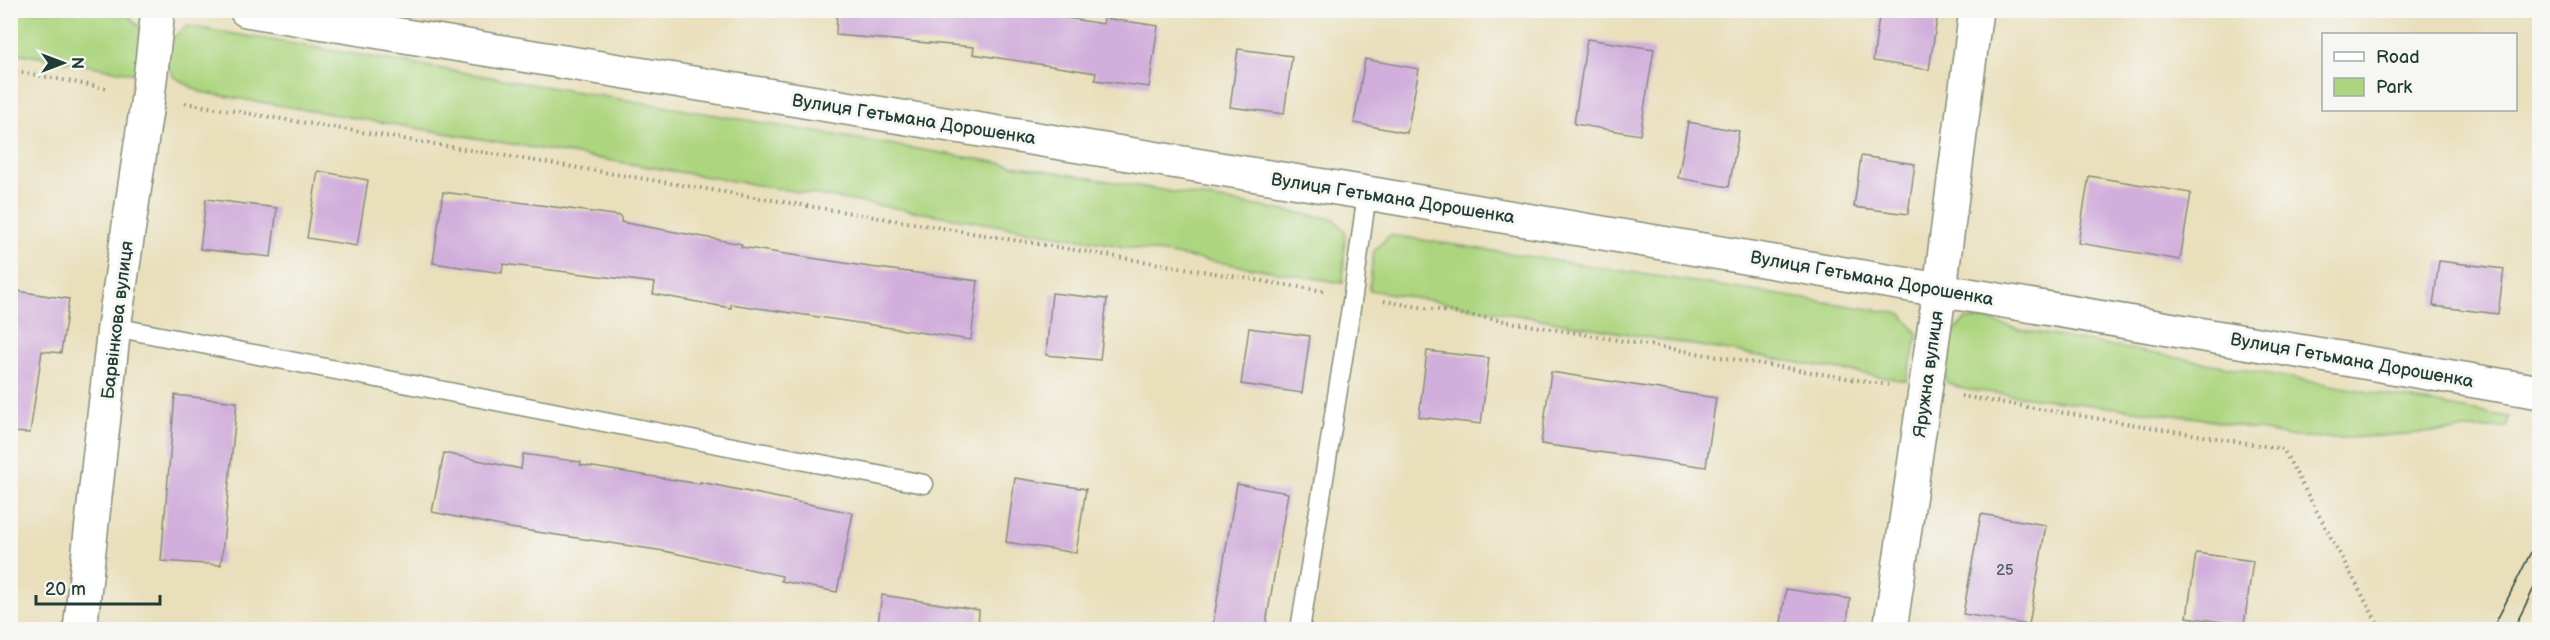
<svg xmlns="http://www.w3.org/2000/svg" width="2550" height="640" viewBox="0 0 2550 640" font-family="'Balsamiq Sans',sans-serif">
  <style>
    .green { fill: #add57f; stroke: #66895a; stroke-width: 1.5 }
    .building { fill: #d1aedb }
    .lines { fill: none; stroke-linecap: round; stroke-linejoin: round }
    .service-casing { stroke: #848e78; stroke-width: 21 }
    .minor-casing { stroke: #848e78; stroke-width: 36 }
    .tertiary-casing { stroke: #848e78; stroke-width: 36 }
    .path { stroke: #848e78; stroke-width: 4; stroke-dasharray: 1.5 4.5; stroke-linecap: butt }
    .service { stroke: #fff; stroke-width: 18 }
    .minor { stroke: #fff; stroke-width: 33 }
    .tertiary { stroke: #fff; stroke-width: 33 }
    .tram { stroke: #1f3d34; stroke-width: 1.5 }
    .labels { text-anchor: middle; stroke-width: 6; stroke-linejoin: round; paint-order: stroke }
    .number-label { font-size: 15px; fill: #4c595e }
    .street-label { font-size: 18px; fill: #1f3d34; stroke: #f6f6f2 }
  </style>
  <rect width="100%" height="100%" fill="#f6f6f2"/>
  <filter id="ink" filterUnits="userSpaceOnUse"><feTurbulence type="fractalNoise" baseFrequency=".0167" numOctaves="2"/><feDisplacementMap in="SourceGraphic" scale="12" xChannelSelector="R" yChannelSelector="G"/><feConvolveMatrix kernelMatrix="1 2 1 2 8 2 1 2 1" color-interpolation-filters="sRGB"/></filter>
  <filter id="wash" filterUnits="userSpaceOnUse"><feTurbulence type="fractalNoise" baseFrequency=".008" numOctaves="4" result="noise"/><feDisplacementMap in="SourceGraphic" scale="24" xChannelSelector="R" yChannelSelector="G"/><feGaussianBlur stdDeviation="1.35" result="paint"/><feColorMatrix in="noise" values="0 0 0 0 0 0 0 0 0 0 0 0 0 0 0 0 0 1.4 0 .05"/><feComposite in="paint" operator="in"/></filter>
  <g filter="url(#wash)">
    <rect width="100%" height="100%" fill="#e9dfbb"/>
    <!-- green -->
    <path class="green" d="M 103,10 L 128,15 L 143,31 L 136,74 L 11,52 L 10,11 Z
      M 187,26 L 1334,219 L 1345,231 L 1343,283 L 200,92 L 174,77 L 163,59 L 171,39 Z
      M 1390,235 L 1902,314 L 1918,335 L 1906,381 L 1369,290 L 1374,251 Z
      M 1966,319 L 1987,320 L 2017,329 L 2509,417 L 2506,427 L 2349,438 L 2295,437 L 2198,418 L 1963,389 L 1946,382 L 1945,367 L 1952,333 Z"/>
    <g id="blocks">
      <!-- building -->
      <path class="building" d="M 837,10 L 1016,10 L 1103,24 L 1104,18 L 1158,26 L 1149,87 L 1095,80 L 1096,73 L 973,54 L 974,47 L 836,35 Z
        M 1880,10 L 1921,10 L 1938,13 L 1929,70 L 1873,61 Z
        M 1587,39 L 1654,49 L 1640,135 L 1574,124 Z
        M 1238,49 L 1292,56 L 1284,114 L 1230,107 Z
        M 1365,59 L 1419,69 L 1407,133 L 1354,123 Z
        M 1688,122 L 1739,131 L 1729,187 L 1678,178 Z
        M 1861,156 L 1915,164 L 1908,214 L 1854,207 Z
        M 318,171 L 368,180 L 357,246 L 307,238 Z
        M 2089,176 L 2191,193 L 2180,260 L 2078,243 Z
        M 443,192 L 621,216 L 621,222 L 742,244 L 741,247 L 870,267 L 978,281 L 971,340 L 731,304 L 731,308 L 653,294 L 655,283 L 503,264 L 502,273 L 433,263 Z
        M 206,199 L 277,208 L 271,257 L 200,249 Z
        M 2439,261 L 2504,269 L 2498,314 L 2433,306 Z
        M 10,290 L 69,299 L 61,353 L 42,351 L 30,433 L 10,432 Z
        M 1052,293 L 1107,299 L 1100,360 L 1046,355 Z
        M 1249,328 L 1310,336 L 1302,393 L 1241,384 Z
        M 1427,351 L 1489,358 L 1481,424 L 1419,417 Z
        M 1551,372 L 1716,398 L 1706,467 L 1541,444 Z
        M 175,395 L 237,402 L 221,565 L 161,561 Z
        M 444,453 L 521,469 L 523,454 L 581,462 L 580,465 L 700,484 L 700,482 L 853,513 L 837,592 L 781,581 L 782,576 L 664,551 L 510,528 L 432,512 Z
        M 1015,478 L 1086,489 L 1076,553 L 1006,542 Z
        M 1237,484 L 1288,493 L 1265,630 L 1212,630 Z
        M 1981,514 L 2046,525 L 2029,625 L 1963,614 Z
        M 2196,553 L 2253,561 L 2244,625 L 2187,617 Z
        M 1786,589 L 1850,599 L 1846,630 L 1780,630 Z
        M 882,595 L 979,610 L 978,630 L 877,630 Z"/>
    </g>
  </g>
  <g filter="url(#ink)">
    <use href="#blocks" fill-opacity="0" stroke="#848e78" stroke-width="1.5"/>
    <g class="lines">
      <!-- service casing -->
      <g class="service-casing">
        <path id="service" d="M 114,327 L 924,484
          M 1300,630 L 1353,295 L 1367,193"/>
      </g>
      <!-- minor casing -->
      <g class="minor-casing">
        <path id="minor" d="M 80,630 L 114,327 L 148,97 L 158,10
          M 1890,630 L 1940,289 L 1976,10"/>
      </g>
      <!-- tertiary casing -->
      <g class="tertiary-casing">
        <path id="tertiary" d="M 246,10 L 1367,193 L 2540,392"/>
      </g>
      <!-- path -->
      <path class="path" d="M 10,70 L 110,89
        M 185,103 L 1323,291
        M 1384,301 L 1888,385
        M 1961,396 L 2283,449 L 2379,626 L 2377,630"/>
      <!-- service -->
      <use href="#service" class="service"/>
      <!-- minor -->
      <use href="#minor" class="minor"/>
      <!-- tertiary -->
      <use href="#tertiary" class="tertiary"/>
      <!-- tram -->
      <path class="tram" d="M 2492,630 L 2540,534
        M 2513,630 L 2540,576"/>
    </g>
  </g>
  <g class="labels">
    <!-- number labels -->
    <g class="number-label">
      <text x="2005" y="575">25</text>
    </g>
    <!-- street labels -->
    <g class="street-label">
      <text transform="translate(914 119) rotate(9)" y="6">Вулиця Гетьмана Дорошенка</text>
      <text transform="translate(1393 198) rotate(9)" y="6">Вулиця Гетьмана Дорошенка</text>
      <text transform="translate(1872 278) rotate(10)" y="6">Вулиця Гетьмана Дорошенка</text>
      <text transform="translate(117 320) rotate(-83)" y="6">Барвінкова вулиця</text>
      <text transform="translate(2352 360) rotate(10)" y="6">Вулиця Гетьмана Дорошенка</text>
      <text transform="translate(1928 374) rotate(-82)" y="6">Яружна вулиця</text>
    </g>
  </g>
  <!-- margin -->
  <rect width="2550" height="640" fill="none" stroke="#f6f6f2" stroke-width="36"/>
  <!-- legend -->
  <rect x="2322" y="33" width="195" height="78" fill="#f6f6f2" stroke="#a0aca6" stroke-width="1.5"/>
  <rect x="2334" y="52" width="30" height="9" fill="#ffffff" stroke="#a0aca6" stroke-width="1.5"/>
  <text x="2376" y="63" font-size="18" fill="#1f3d34">Road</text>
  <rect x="2334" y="78" width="30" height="18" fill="#add57f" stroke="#a0aca6" stroke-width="1.5"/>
  <text x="2376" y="93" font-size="18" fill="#1f3d34">Park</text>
  <!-- north arrow -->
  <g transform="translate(63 63) rotate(90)" stroke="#f6f6f2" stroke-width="4.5" paint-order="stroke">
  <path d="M0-4.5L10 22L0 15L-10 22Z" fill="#1f3d34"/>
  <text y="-9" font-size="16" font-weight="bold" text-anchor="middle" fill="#1f3d34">N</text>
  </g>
  <!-- scale -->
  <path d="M36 595v9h124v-9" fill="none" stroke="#1f3d34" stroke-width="3"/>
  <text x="45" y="595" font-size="18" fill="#1f3d34" stroke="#f6f6f2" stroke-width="4.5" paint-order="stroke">20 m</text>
</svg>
